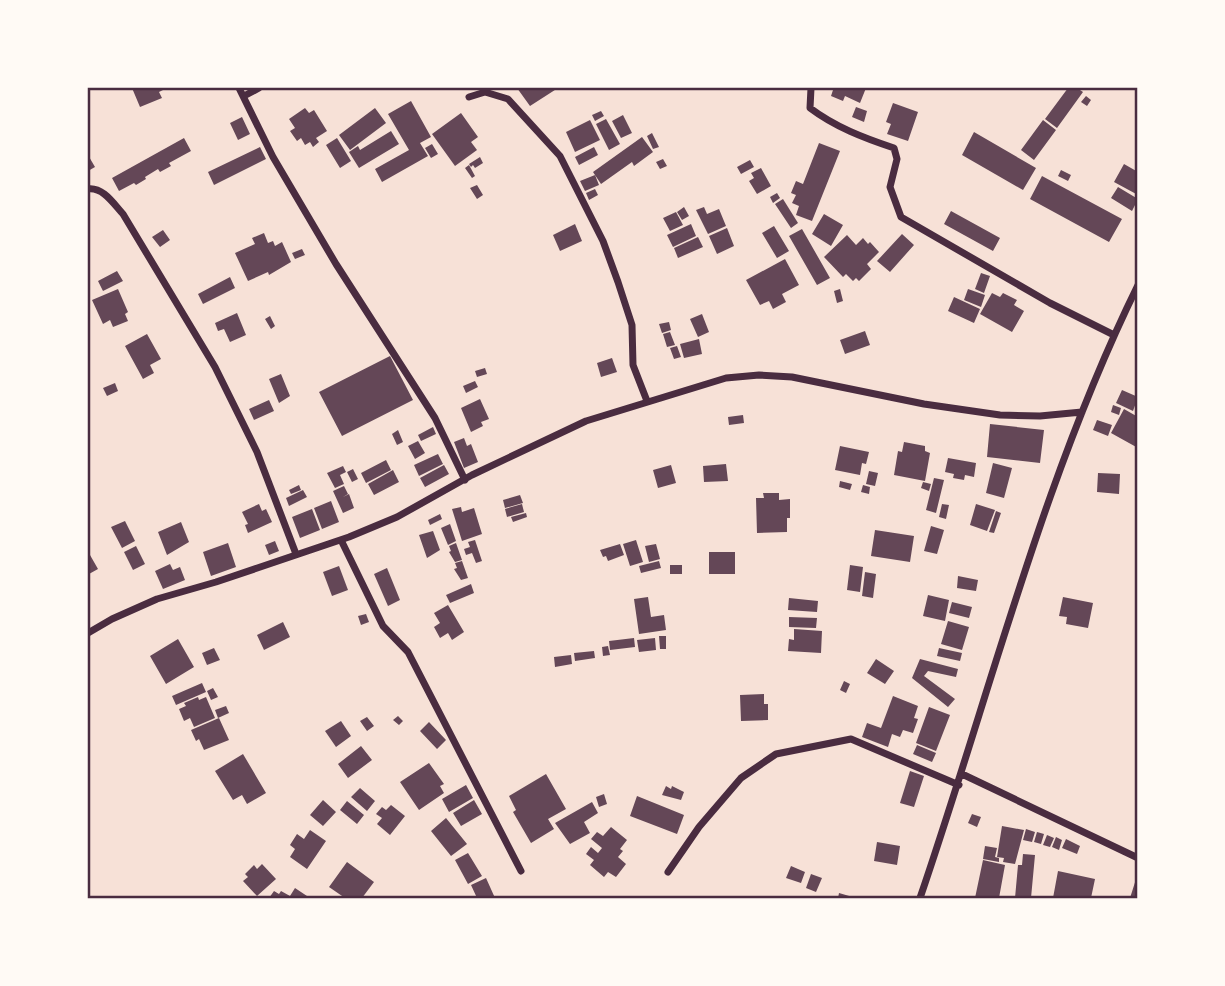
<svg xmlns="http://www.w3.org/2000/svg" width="1225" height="986" viewBox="0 0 1225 986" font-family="'Open Sans',sans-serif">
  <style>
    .building { fill: #644757 }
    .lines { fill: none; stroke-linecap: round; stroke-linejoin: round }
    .minor { stroke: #4a2c40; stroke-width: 7 }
    .neatline { fill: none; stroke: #4a2c40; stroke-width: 2.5 }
  </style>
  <rect width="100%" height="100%" fill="#f7e1d7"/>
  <!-- building -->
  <path class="building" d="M 132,88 L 161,88 L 163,90 L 159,92 L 162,98 L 140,107 Z
    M 517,88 L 558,88 L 530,106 Z
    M 826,88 L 866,88 L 860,103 L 845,96 L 843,101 L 831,96 L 833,90 Z
    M 1068,88 L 1077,88 L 1083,92 L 1057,128 L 1045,119 Z
    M 1086,96 L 1091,100 L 1087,106 L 1081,102 Z
    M 411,101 L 431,137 L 420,143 L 428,156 L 382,182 L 375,169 L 409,150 L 388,114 Z
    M 893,103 L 918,112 L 908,141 L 887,134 L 891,124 L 886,122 Z
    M 856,107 L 867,111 L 864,122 L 852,117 Z
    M 305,108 L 309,113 L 314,110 L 327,131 L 316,138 L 319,142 L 313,147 L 310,142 L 305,145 L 301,138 L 297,141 L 290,131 L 295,128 L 289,119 Z
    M 375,108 L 386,123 L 350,150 L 339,135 Z
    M 601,111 L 604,116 L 595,121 L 592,115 Z
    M 461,113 L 478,137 L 471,142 L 477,150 L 455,166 L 432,134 Z
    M 623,115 L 632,133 L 621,138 L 612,121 Z
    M 242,117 L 250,134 L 238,140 L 230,123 Z
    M 606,119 L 620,144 L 609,150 L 596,124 Z
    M 590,120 L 600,140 L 575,152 L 566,132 Z
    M 1043,120 L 1056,130 L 1034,160 L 1021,150 Z
    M 391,131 L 399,144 L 359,168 L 349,152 L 358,146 L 360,150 Z
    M 974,132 L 1036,168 L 1023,190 L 962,155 Z
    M 652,133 L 659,147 L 653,149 L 647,136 Z
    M 642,137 L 653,152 L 634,166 L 632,162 L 601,184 L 593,172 Z
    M 184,138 L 191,151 L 169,163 L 171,166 L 160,172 L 158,169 L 145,177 L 146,179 L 136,185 L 134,183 L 119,191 L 112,178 Z
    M 337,138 L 351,161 L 340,168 L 326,145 Z
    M 819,143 L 840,151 L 812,221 L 796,215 L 799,206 L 792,203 L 796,195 L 791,193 L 796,181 L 803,184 Z
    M 432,144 L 438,154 L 431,158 L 425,148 Z
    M 260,147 L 266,159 L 214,185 L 208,172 Z
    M 594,147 L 598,155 L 579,165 L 575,157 Z
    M 88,155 L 95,167 L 88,171 Z
    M 480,157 L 483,163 L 475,168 L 473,165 L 471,167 L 469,164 Z
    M 663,159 L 667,166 L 660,169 L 656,162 Z
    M 750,160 L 754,167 L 741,174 L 737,167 Z
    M 1124,164 L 1138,172 L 1138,195 L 1114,182 Z
    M 469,165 L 475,176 L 472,178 L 465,168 Z
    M 761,168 L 771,186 L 757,194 L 749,181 L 754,178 L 751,173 Z
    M 1061,170 L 1071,175 L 1068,181 L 1058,176 Z
    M 595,175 L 599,185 L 585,191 L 580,181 Z
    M 1042,176 L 1122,219 L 1109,242 L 1030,199 Z
    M 477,185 L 483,195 L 477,199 L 470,188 Z
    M 1118,187 L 1138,199 L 1132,211 L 1111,198 Z
    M 595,189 L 598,195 L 589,200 L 586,193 Z
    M 777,193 L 780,198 L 773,203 L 770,197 Z
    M 783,199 L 798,223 L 791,228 L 775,204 Z
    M 684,207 L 689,216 L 682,220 L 677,212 Z
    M 704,207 L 707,214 L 719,209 L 726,226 L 708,234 L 696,210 Z
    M 951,211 L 1000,238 L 993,251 L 944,224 Z
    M 676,212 L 683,225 L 670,231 L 663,218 Z
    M 824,214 L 843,225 L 831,246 L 812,234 Z
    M 575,224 L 582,241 L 560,251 L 553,235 Z
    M 691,224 L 696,236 L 673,247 L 667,235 Z
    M 774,226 L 789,251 L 777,258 L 762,233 Z
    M 727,228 L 734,246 L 717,254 L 709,236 Z
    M 802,229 L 830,278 L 817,285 L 789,236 Z
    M 163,230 L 170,240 L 160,247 L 152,237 Z
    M 264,233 L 268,243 L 273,241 L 275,246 L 282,242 L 291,262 L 269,275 L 268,272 L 248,281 L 235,253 L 255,244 L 252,238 Z
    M 902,234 L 914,245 L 890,272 L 877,261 Z
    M 847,235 L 856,245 L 863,238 L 868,244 L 870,242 L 879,252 L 867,264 L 871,269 L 859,281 L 856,278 L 853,281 L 846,274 L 843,277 L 824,257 Z
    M 698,237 L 703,247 L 678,258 L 674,248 Z
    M 302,249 L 305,255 L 295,259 L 292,253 Z
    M 785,259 L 799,285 L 782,294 L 786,302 L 773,309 L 769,301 L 760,305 L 746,280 Z
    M 117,271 L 123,281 L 103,291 L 98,281 Z
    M 981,273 L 990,276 L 984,293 L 975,289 Z
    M 230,277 L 235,288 L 203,304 L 198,294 Z
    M 118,289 L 128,312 L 125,314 L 128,321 L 113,327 L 110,320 L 103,324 L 92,300 Z
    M 840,289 L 843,301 L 837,303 L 834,291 Z
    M 968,289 L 985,295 L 981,307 L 964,300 Z
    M 992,293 L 1000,297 L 1003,293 L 1017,300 L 1014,305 L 1024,311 L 1012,332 L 980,314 Z
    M 954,297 L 980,309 L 974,323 L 948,311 Z
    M 237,313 L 246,335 L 230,342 L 224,329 L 218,331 L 215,323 Z
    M 702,314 L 709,332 L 698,337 L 690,319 Z
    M 270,316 L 275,326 L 271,329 L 265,319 Z
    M 669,322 L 671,330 L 662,333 L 659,324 Z
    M 865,331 L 870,345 L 845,354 L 840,340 Z
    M 670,332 L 675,345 L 667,347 L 663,334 Z
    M 147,334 L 161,359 L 150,365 L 154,373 L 143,379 L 125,346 Z
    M 699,339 L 702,354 L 684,358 L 680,344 Z
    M 677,346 L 681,357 L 674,359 L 670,348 Z
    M 390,356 L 413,400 L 342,436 L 319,392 Z
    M 612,358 L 617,372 L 601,377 L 597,363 Z
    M 485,368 L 487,374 L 477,377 L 475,371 Z
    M 281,374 L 290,396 L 279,403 L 269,379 Z
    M 475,381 L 478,387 L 466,393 L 463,386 Z
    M 115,383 L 118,391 L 107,396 L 103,388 Z
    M 1122,390 L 1138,397 L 1133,411 L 1116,403 Z
    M 480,399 L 489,419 L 481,422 L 483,426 L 471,432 L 461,408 Z
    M 269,400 L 274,411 L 254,420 L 249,409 Z
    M 1113,405 L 1121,408 L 1119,415 L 1111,412 Z
    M 1124,409 L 1138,417 L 1138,448 L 1111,433 Z
    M 743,415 L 744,423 L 729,425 L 728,417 Z
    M 1097,420 L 1112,425 L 1108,436 L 1093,430 Z
    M 990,424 L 1044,430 L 1040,463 L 987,457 Z
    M 433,427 L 436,434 L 421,441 L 418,435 Z
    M 398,430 L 403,442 L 397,445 L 392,434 Z
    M 464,438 L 467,446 L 471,444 L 478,462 L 464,468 L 454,442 Z
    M 418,441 L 425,453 L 415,459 L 408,446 Z
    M 904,442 L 925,446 L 925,451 L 930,453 L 925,481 L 894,475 L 898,451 L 902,452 Z
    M 840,446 L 869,452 L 866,464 L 862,463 L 860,475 L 835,470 Z
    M 438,454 L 443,464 L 419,476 L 414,465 Z
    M 948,458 L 976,463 L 974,477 L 965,475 L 964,480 L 953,478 L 954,474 L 945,472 Z
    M 386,460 L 391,470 L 366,483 L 361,473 Z
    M 993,463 L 1012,468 L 1004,498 L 986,493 Z
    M 726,464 L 728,481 L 704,482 L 703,466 Z
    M 444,465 L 449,474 L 425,487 L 420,478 Z
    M 671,465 L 676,483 L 658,488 L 653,470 Z
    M 343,466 L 346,472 L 340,475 L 344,484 L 335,488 L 327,473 Z
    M 353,469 L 358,479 L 352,482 L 347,472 Z
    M 393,470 L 399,482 L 374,495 L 368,484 Z
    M 869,471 L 878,473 L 875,486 L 866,484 Z
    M 1098,473 L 1120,474 L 1119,494 L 1097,492 Z
    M 934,478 L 944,480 L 936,513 L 926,510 Z
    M 840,481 L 852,484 L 850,490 L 839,487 Z
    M 923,482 L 931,484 L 929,491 L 921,488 Z
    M 299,485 L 301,490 L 291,494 L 289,490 Z
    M 863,485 L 870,487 L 869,494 L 861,492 Z
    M 344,486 L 348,494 L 343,497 L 349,494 L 354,508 L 343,513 L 333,491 Z
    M 303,490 L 307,497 L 289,506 L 286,498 Z
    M 763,493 L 779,493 L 779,500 L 790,499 L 790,518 L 787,518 L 787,532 L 757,533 L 756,498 L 764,498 Z
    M 520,495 L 523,503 L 505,508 L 503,500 Z
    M 331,501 L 339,522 L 322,529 L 314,508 Z
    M 259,504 L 262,511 L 266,509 L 272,522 L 248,533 L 245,525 L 248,524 L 242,512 Z
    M 522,504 L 524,512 L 507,517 L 505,509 Z
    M 942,504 L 949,505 L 946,519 L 939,517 Z
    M 976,504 L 995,510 L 987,531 L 970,525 Z
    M 461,507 L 462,512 L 474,508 L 482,534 L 462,541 L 452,509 Z
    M 312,509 L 320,530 L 300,538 L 292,517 Z
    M 996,511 L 1001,513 L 994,533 L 989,532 Z
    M 526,513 L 527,517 L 513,522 L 511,517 Z
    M 440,514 L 442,519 L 430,525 L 428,520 Z
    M 125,521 L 135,541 L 122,548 L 111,527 Z
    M 181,522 L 189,542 L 167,555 L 158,532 Z
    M 450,524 L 456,541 L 448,545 L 441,528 Z
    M 931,526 L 944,530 L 937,554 L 924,551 Z
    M 875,530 L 914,536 L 910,562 L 871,556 Z
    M 433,531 L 440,550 L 427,558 L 419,535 Z
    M 475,540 L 482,561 L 476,563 L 472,553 L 466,555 L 464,549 L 470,547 L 468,542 Z
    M 636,540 L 643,562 L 630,566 L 623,544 Z
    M 275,541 L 279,551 L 269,555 L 265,545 Z
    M 228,543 L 236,567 L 211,576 L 203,552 Z
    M 456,543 L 462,560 L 455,562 L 449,552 L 451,551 L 449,546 Z
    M 620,544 L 624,555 L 608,561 L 606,556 L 603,557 L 600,550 Z
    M 656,544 L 660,559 L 649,562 L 645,546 Z
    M 136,546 L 145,564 L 133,570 L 124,552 Z
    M 709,552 L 735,552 L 735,574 L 709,574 Z
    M 90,555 L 98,569 L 89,574 L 88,556 Z
    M 462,561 L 468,578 L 461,580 L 454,569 L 457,568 L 455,563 Z
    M 659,561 L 661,568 L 641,573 L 639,566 Z
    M 170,564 L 173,570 L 180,567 L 185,580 L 163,589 L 155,571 Z
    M 670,565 L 682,565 L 682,574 L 670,574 Z
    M 850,565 L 863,567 L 860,592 L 847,590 Z
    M 339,566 L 348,590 L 332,596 L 323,572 Z
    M 387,568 L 400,600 L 388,606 L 374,574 Z
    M 865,572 L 876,574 L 873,598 L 862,596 Z
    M 958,576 L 978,580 L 976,591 L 957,588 Z
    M 471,584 L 474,593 L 450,603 L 446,595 Z
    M 928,595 L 949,600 L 945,621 L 923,616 Z
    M 648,597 L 651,617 L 664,615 L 666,630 L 639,634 L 634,599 Z
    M 1063,597 L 1093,603 L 1088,628 L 1066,624 L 1067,617 L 1059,616 Z
    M 789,598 L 818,601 L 817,612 L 788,610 Z
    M 952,602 L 972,607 L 969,618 L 949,613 Z
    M 448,605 L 464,632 L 452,640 L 448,633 L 440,638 L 434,627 L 440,623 L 434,613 Z
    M 366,614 L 369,622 L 361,625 L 358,616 Z
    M 789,617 L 817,618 L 816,628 L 789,627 Z
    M 948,621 L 969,627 L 962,650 L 941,644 Z
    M 283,622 L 290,637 L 264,650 L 257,635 Z
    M 794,629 L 822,631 L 821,653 L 788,651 L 789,639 L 794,640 Z
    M 659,636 L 666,636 L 666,649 L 660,649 Z
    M 634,638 L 635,647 L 610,650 L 609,641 Z
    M 655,638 L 656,650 L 639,652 L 637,640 Z
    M 178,639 L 194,667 L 166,684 L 150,656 Z
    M 608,646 L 610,655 L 603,656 L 602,647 Z
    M 214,648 L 220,660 L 207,665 L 202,653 Z
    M 939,648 L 962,653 L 960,661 L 937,656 Z
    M 594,651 L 595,658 L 575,661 L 574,653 Z
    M 571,655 L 572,664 L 555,667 L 554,657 Z
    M 876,659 L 894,671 L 885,684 L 867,673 Z
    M 920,659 L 958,669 L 956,677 L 928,671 L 924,676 L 955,699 L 948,707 L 912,678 Z
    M 844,681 L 850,684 L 846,693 L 840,690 Z
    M 202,683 L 206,692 L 176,705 L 172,696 Z
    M 213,688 L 218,697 L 211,700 L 207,691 Z
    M 764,694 L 764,704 L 768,704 L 768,720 L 741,721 L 740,695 Z
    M 893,696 L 918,706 L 914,718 L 918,719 L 913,733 L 903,730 L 900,737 L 892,734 L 888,747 L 862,737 L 867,723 L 881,728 Z
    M 198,697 L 199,700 L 206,697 L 215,718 L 194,727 L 190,718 L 184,721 L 179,709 L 186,706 L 184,703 Z
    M 226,706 L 229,713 L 218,718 L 215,710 Z
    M 929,707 L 950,715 L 936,751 L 916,743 Z
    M 398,716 L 403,721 L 399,725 L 393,720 Z
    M 367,717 L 374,726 L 367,731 L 360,721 Z
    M 219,718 L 229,740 L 204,750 L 199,739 L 196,741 L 191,730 Z
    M 341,721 L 351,736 L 336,747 L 325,731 Z
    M 429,722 L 446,740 L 437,749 L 420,731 Z
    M 917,745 L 936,753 L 932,762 L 913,754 Z
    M 361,746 L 372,760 L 348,778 L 338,764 Z
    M 243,754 L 266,793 L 247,804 L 242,795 L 233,800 L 215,771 Z
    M 429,763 L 444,784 L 440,786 L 444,793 L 419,810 L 400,782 Z
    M 910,771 L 924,776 L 914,807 L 900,803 Z
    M 546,774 L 566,809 L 548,819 L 554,829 L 531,843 L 513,812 L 516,810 L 509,796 Z
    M 466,785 L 473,798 L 449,812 L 442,799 Z
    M 666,786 L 671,789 L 672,786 L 684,792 L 681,800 L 662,795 Z
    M 360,788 L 375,801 L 367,811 L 351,797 Z
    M 604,794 L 607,804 L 599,807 L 596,797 Z
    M 637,796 L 684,815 L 677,834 L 630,816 Z
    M 323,800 L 336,812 L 323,826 L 310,815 Z
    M 474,800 L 482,814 L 461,826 L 453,813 Z
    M 347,801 L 364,815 L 357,824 L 340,810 Z
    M 592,802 L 598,813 L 584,822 L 590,833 L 570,844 L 555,823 Z
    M 391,805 L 405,816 L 390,835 L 377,824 L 382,818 L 376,814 L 382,807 L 386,810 Z
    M 972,814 L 981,817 L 977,827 L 968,823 Z
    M 446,818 L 467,844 L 451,856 L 431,831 Z
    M 1002,826 L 1024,830 L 1015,864 L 1003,862 L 1004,858 L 997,857 Z
    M 611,827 L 627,840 L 620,849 L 623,851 L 618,857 L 626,864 L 616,877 L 608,872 L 604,877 L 590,865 L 594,860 L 586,854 L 591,847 L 598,853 L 602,848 L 591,839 L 597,832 L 603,836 Z
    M 1026,829 L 1035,832 L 1032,842 L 1023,840 Z
    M 310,830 L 326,841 L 307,869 L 290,857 L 295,849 L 290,845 L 297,834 L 304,839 Z
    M 1037,832 L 1044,834 L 1041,844 L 1034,842 Z
    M 1047,835 L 1054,838 L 1050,847 L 1043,845 Z
    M 1056,837 L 1062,840 L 1059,850 L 1052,847 Z
    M 1066,839 L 1080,846 L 1077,854 L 1062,848 Z
    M 877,842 L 900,846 L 897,865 L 874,861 Z
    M 985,846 L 997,848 L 995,857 L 999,858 L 999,862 L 983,859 Z
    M 468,853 L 482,876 L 468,884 L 455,860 Z
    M 1023,854 L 1035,855 L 1031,898 L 1015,898 L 1018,865 L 1022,865 Z
    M 983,860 L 1005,865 L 999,898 L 975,898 Z
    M 347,862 L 374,882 L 362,898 L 345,898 L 329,887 Z
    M 262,864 L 276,879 L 257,896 L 243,881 L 248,877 L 245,874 L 254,865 L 257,869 Z
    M 791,866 L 805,872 L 801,883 L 786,878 Z
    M 1058,871 L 1095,879 L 1091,898 L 1053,898 Z
    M 811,874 L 822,878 L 816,892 L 806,888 Z
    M 1137,876 L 1138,898 L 1130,898 Z
    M 486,878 L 495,898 L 477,898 L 471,885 Z
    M 295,888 L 310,898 L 269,898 L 274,891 L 279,894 L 281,891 L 290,896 Z
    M 839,893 L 856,898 L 838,898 Z"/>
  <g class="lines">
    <!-- minor -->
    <path class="minor" d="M 239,88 L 273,157 L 336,264 L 435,418 L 465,480
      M 811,88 L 810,108 C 835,127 864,138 894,148 L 897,159 L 890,187 L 901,217 L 1050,303 L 1114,335
      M 244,96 L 259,88
      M 469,97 L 485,92 L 508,99 L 560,156 L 603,241 L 618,282 L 632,325 L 633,365 L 647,401
      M 88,189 C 103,187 113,203 123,214 L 215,367 L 257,452 L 296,554
      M 341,540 L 383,626 L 408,652 L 521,871
      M 88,633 L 112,619 L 157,599 L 216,582 L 349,537 L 397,517 L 472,475 L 586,421 L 726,378 L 759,375 L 792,377 L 924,404 L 1000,415 L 1040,416 L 1082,412
      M 962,774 L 1138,858
      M 668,872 L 699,827 L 741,778 L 776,754 L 851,739 L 959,785
      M 920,898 C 990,694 1042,480 1138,285"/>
  </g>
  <!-- border -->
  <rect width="1225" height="986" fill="none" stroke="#fffaf5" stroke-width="178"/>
  <rect x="89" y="89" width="1047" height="808" class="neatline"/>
</svg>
